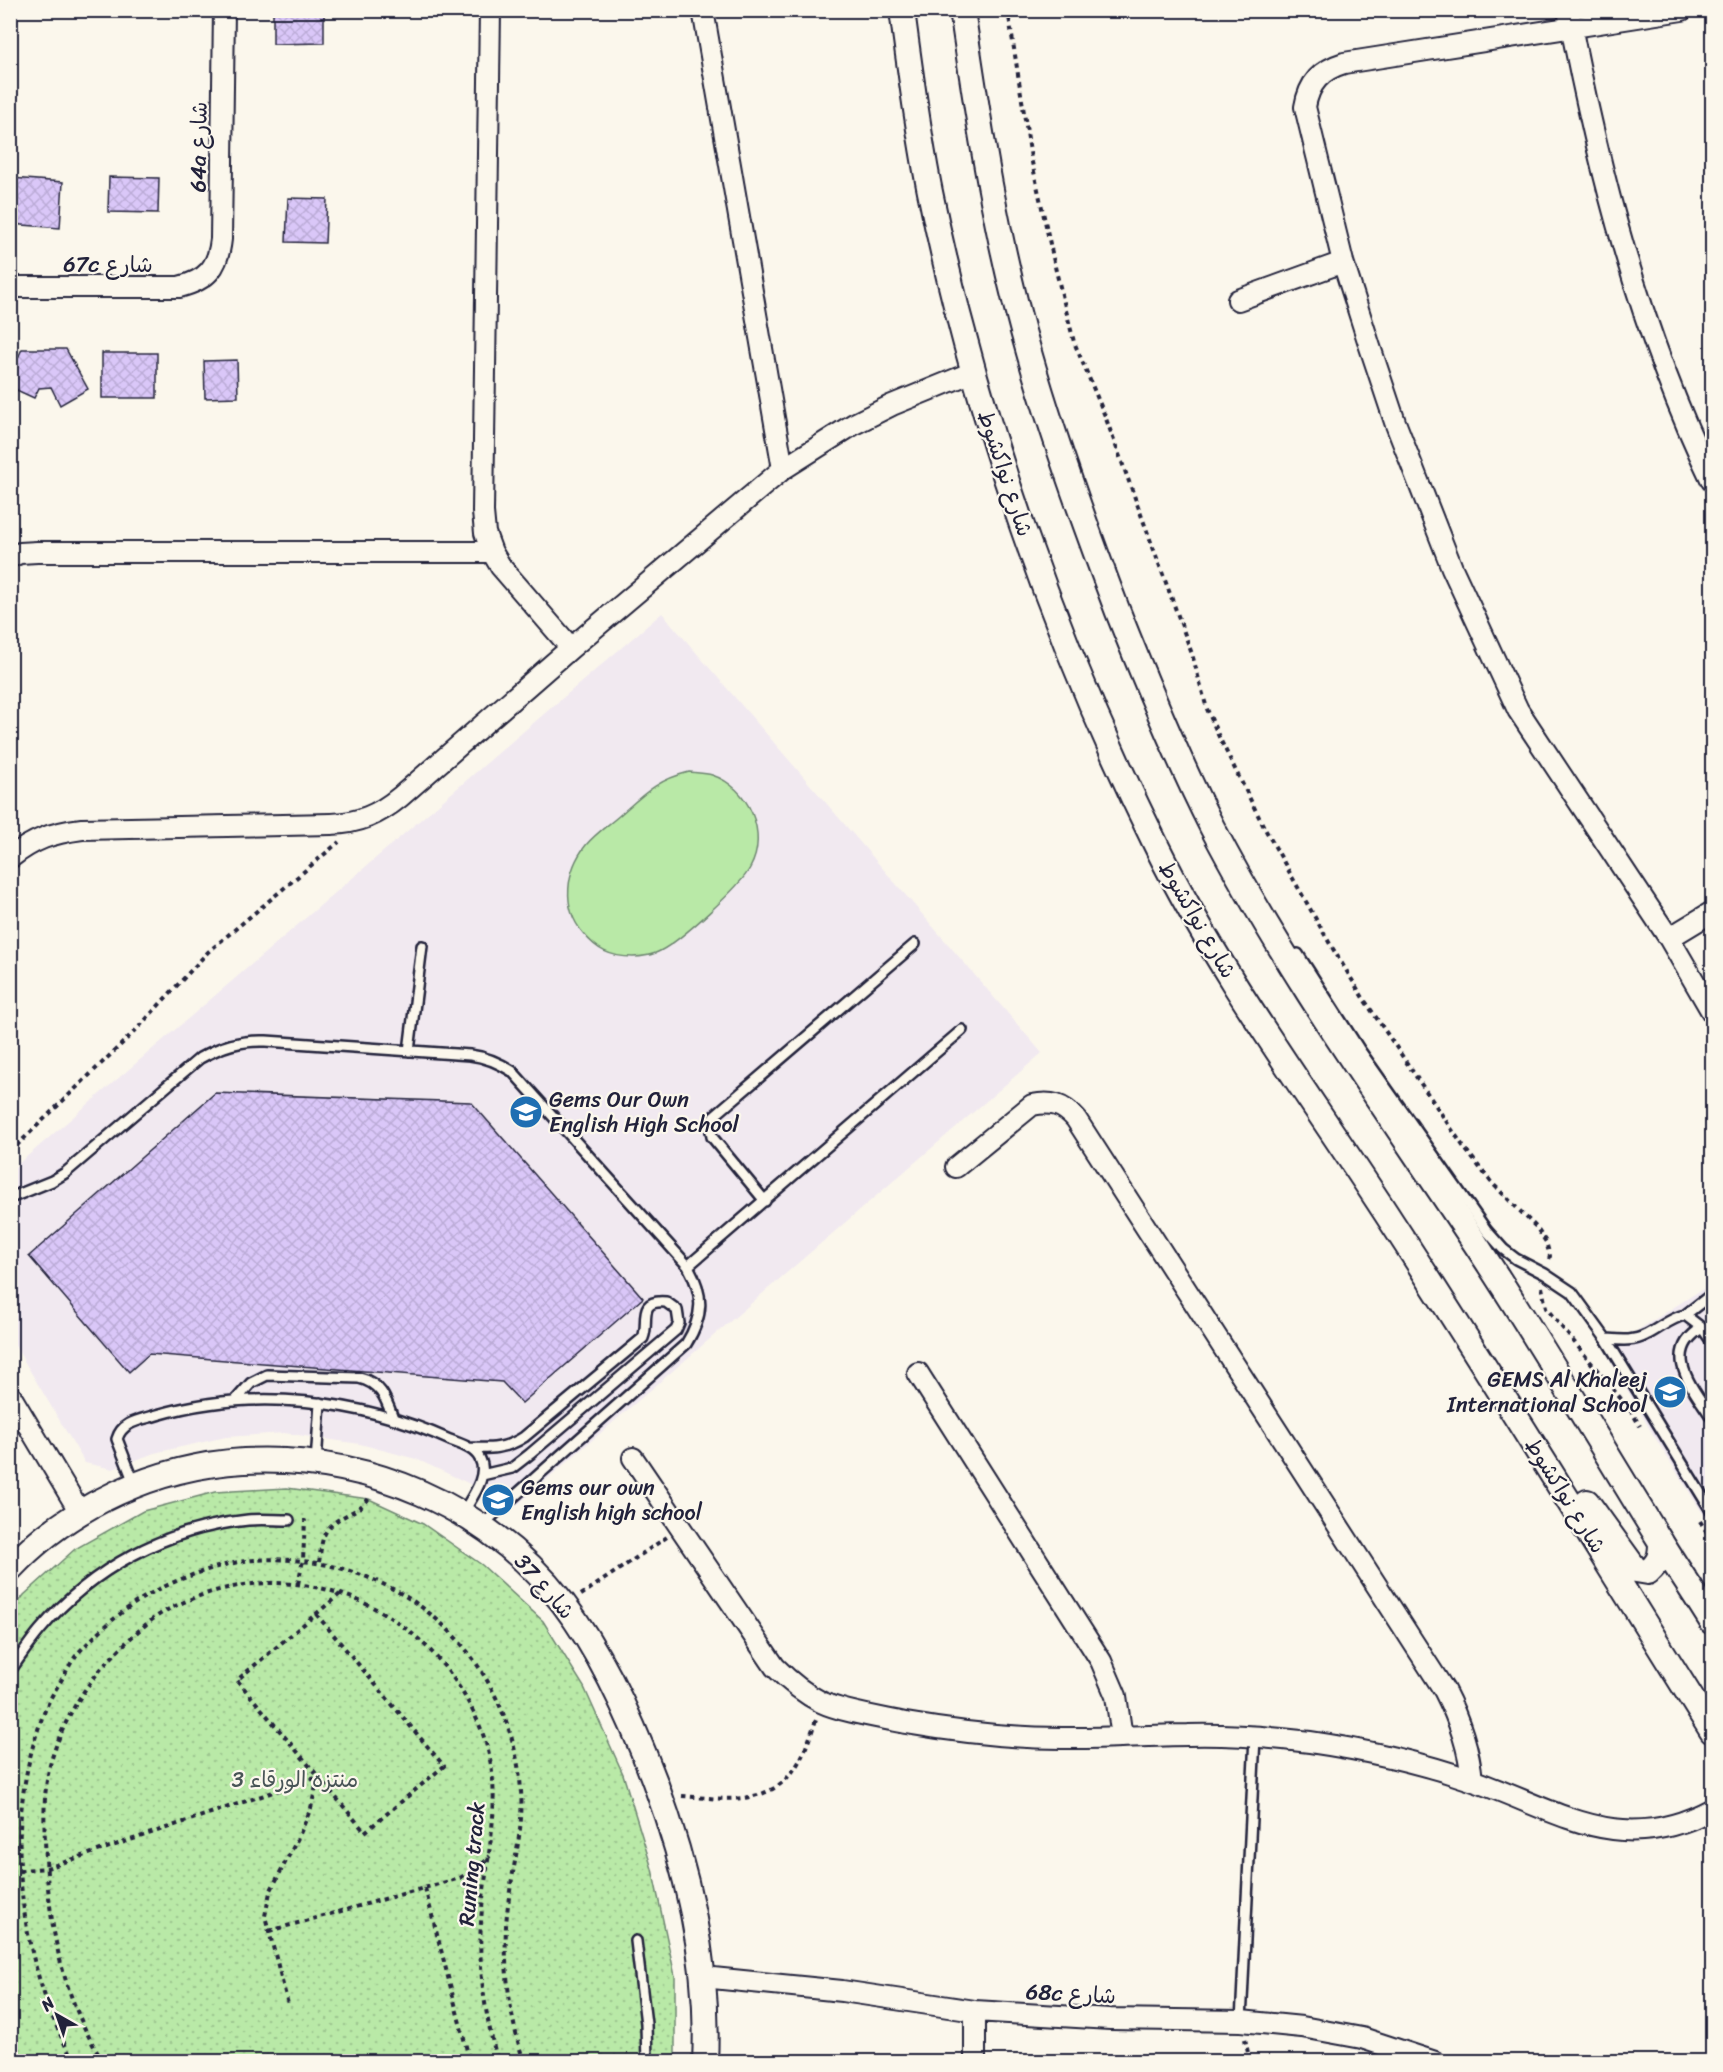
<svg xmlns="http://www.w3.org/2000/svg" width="1723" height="2072" viewBox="0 0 1723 2072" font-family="Sriracha,'Playpen Sans Arabic',sans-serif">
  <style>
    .built { fill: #f1e9f0 }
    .grass { fill: #b9e9a7; stroke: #6e8671; stroke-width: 1.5 }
    .park { fill: url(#park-dots); stroke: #6e8671; stroke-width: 1.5 }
    .building { fill: url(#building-cross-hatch); stroke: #22223b; stroke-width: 1.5 }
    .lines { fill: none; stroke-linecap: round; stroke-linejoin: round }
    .service-casing { stroke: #22223b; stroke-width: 14 }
    .minor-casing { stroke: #22223b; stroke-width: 24 }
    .tertiary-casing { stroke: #22223b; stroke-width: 28 }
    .path { stroke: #22223b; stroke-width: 4; stroke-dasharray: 4.5 4.5; stroke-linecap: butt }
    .service { stroke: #fbf7ec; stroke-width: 9 }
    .minor { stroke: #fbf7ec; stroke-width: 20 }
    .tertiary { stroke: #fbf7ec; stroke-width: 24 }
    .labels { text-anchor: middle; stroke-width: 4.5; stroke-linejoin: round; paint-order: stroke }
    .street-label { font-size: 22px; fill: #22223b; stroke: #fbf7ec }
    .poi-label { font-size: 22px; fill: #22223b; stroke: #fbf7ec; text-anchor: start }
    .park-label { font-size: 22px; fill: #485456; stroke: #fbf7ec }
  </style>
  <defs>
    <pattern id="park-dots" width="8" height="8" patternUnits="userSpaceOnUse" patternTransform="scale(1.5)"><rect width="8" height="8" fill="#b9e9a7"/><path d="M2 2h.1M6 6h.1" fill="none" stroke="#9fc891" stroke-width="1.8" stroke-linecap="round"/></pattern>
    <pattern id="building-cross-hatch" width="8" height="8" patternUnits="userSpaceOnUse" patternTransform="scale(1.5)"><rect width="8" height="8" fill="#dac7f8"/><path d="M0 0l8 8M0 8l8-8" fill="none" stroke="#bbabd6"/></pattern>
  </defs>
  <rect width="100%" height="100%" fill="#fbf7ec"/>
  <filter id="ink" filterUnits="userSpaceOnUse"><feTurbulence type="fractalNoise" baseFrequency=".0167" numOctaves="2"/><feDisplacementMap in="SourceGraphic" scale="12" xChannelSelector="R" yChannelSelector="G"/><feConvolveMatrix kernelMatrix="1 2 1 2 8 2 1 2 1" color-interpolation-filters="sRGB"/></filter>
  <g filter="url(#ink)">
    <!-- built -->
    <path class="built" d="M 662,613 L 1042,1053 L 510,1511 L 468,1483 L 416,1459 L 360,1444 L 284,1433 L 226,1437 L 154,1453 L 113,1469 L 85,1463 L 11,1339 L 10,1171 Z
      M 1712,1283 L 1712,1528 L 1652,1433 L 1605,1351 Z"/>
    <!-- grass -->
    <path class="grass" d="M 689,772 C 697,773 705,773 712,775 C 749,787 769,834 750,868 C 740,887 680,941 660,951 C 653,955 641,957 633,957 C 610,957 597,950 583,933 C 561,907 566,870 586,845 C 596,833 610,824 621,814 C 645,793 657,780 689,772 Z"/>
    <!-- park -->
    <path class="park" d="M 287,1488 L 369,1499 L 423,1524 L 482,1565 L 543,1621 L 584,1687 L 623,1774 L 652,1869 L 675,1976 L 675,2061 L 13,2061 L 10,2057 L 10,1614 L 24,1595 L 75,1549 L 143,1511 L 215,1492 Z"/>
    <!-- building -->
    <path class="building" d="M 273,10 L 324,10 L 324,43 L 273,44 Z
      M 109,177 L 159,178 L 158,213 L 108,212 Z
      M 11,178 L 63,182 L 60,228 L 10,224 Z
      M 288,198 L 327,199 L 325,243 L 286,242 Z
      M 22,349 L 66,349 L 88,389 L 60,405 L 51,387 L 39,388 L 34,398 L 10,387 L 10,375 Z
      M 102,353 L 157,353 L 157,398 L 102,398 Z
      M 237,360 L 238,397 L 205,398 L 204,361 Z
      M 215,1093 L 471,1102 L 643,1298 L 522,1403 L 502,1382 L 149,1354 L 129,1372 L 29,1256 Z"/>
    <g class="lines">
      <!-- service casing -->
      <g class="service-casing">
        <path id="service" d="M 1298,954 L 1359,1049 L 1487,1231 L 1503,1249 L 1516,1259 L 1545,1274 L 1572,1292 L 1606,1339 L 1712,1512
          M 409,1051 L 422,946
          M 10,1198 L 52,1181 L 65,1173 L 200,1058 C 222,1046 240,1040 266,1041 L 470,1055 C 486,1057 498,1062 512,1071 L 688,1266 C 704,1295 704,1315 686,1344 L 482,1525
          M 765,1201 L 712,1137 L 710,1126 L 714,1116 L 915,944
          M 688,1266 L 962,1030
          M 1685,1315 L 1712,1294
          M 1702,1328 C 1660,1353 1694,1389 1712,1418
          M 1606,1339 C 1620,1340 1633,1342 1646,1335 C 1659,1329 1670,1318 1685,1315 L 1702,1328 L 1712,1342
          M 235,1401 L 251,1383 L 267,1375 L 359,1378 C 381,1383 386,1399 393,1418
          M 469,1448 C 490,1449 506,1449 524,1437 L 643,1338 C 650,1322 636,1299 666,1302 L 677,1310 L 679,1323 L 676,1330 L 530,1454 L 512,1468 L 482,1475
          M 316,1463 L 320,1403
          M 135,1485 L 117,1439 C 122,1421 141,1420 157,1415 C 253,1387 360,1399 450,1440 C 460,1444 475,1448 480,1459 C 489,1476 471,1498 463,1513
          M 10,1671 C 20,1657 29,1643 40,1630 C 92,1568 167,1528 248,1520 C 261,1519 275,1520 289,1520
          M 636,1941 L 646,2024 L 647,2062
          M 1241,2021 L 1255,1737"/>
      </g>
      <!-- minor casing -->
      <g class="minor-casing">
        <path id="minor" d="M 490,10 L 483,512 L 485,533 L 492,552 L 501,567 L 571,648
          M 703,10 L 783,469
          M 1568,10 C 1599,173 1640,332 1712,481
          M 10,287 L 179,287 C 207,280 218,268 221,239 L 224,10
          M 1238,300 L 1343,262
          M 10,557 L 20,553 L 37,552 L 492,552
          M 10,858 C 34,839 52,833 82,829 L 331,824 C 359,823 378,815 400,797 L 571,648 L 783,469 L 854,424 L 892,405 L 973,372
          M 1712,912 L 1669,938 L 1712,1012
          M 1669,938 L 1518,710 L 1452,568 L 1395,422 L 1370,347 L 1343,262 L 1305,107 C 1309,83 1321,70 1344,63 L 1682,10
          M 956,1167 L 1032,1105 C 1051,1101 1063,1104 1076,1119 L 1444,1690 C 1459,1719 1469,1747 1472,1780
          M 918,1373 L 1101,1661 L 1116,1696 L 1122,1737
          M 10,1395 L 80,1512
          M 633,1458 L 775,1667 C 789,1681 803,1693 821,1702 C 842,1712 883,1718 906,1723 C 958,1732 1009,1738 1062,1738 C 1104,1739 1146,1735 1188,1735 C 1229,1734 1270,1737 1310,1742 C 1365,1750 1419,1762 1471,1780 C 1558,1810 1620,1859 1712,1809
          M 703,1977 L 842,1991 L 975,2011 L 1110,2019 L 1241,2021 L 1302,2027 L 1362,2038 L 1435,2062
          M 975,2062 L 975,2011"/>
      </g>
      <!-- tertiary casing -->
      <g class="tertiary-casing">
        <path id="tertiary" d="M 902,10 C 910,71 918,132 930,192 C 976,418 1055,641 1157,847 C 1223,981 1313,1100 1393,1224 C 1502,1391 1606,1562 1712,1731
          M 962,10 C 979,126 997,244 1030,356 C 1055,443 1086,528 1118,612 C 1147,685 1177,758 1212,827 C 1290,977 1390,1114 1483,1255 C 1544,1348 1600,1444 1659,1539 C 1676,1567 1695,1594 1712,1622
          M 1587,1502 L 1636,1570 L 1648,1572 C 1659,1562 1661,1557 1661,1542
          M 10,1569 C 70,1505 157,1466 244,1461 C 367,1455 487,1505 563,1603 C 603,1655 632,1721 655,1782 C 688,1871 710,1966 705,2062"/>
      </g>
      <!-- path -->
      <path class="path" d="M 1008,10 L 1031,158 L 1056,271 L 1074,342 L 1105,416 L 1192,654 L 1207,709 L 1219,737 L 1265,829 L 1330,944 L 1365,1001 L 1463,1146 L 1491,1182 L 1536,1227 L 1546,1242 L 1550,1256 L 1548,1263
        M 10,1152 L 136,1030 L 208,952 L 339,842
        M 1542,1287 L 1546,1308 L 1631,1411 L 1640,1426
        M 1700,1521 L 1712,1541
        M 319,1562 C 321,1551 321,1537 328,1529 C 339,1514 361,1513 370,1496
        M 298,1584 L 303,1560 L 305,1521 L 303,1521
        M 581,1595 L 667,1537
        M 316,1614 L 444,1766 L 365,1832 L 237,1680 L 340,1594
        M 682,1796 C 723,1799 769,1807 795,1768 C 805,1754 810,1736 816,1720
        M 10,1871 L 47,1868 L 318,1777 L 311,1808 L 299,1836 L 270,1892 L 265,1916 L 288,2004
        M 425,1888 L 470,2062
        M 269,1931 L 460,1878 L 477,1868 L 490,1856
        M 1245,2039 L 1250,2062
        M 74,2062 C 17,1958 0,1819 46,1708 C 50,1698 56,1689 62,1679 C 66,1672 70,1664 75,1657 C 80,1650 87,1644 93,1638 C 119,1612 145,1594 179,1580 C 202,1571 229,1562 254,1560 C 350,1553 442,1599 489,1684 C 513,1727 526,1780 520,1829 C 516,1861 508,1893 506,1926 C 504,1971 510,2019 524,2062
        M 103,2062 C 67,2003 52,1944 47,1875 C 45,1838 41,1802 50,1765 C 61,1724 84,1685 114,1655 C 130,1638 149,1619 171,1608 C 291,1548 424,1600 478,1722 C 509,1792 485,1851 481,1922 C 478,1969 485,2016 498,2062"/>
      <!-- service -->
      <use href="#service" class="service"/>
      <!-- minor -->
      <use href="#minor" class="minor"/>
      <!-- tertiary -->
      <use href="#tertiary" class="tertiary"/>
    </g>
  </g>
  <!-- icons -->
  <defs>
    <g id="school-disc" transform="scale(1.725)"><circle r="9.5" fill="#1f6fb2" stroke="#fbf7ec"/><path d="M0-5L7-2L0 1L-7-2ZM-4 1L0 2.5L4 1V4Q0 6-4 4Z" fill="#fff"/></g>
  </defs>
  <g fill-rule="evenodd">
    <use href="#school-disc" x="526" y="1112"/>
    <use href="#school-disc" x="1670" y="1392"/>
    <use href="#school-disc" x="498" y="1500"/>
  </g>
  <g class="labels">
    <!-- street labels -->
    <g class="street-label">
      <text transform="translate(198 147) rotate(-89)" y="8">64a شارع</text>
      <text x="108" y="272">67c شارع</text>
      <text transform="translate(1006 473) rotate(72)" y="8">شارع نواكشوط</text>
      <text transform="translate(1198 919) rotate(60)" y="8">شارع نواكشوط</text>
      <text transform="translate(1566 1495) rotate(58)" y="8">شارع نواكشوط</text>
      <text transform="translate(545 1586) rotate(49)" y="8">شارع 37</text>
      <text transform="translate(471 1864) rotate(-85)" y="8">Runing track</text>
      <text transform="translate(1071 1993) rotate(3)" y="8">68c شارع</text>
    </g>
    <!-- poi labels -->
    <g class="poi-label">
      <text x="549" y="1107">Gems Our Own<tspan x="549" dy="25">English High School</tspan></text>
      <text x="1647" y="1387" text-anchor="end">GEMS Al Khaleej<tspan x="1647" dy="25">International School</tspan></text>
      <text x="521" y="1495">Gems our own<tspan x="521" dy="25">English high school</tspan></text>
    </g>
    <!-- park labels -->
    <g class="park-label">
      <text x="295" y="1787">منتزه الورقاء 3</text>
    </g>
  </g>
  <!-- margin -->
  <rect width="1723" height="2072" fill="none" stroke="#fbf7ec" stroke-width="36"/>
  <rect x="18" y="18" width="1687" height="2036" fill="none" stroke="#22223b" stroke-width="2" filter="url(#ink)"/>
  <!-- north arrow -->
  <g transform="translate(57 2015) rotate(320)" stroke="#fbf7ec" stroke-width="4.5" paint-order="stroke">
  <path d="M0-4.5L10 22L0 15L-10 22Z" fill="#22223b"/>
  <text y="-9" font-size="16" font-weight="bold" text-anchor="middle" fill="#22223b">N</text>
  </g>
</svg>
